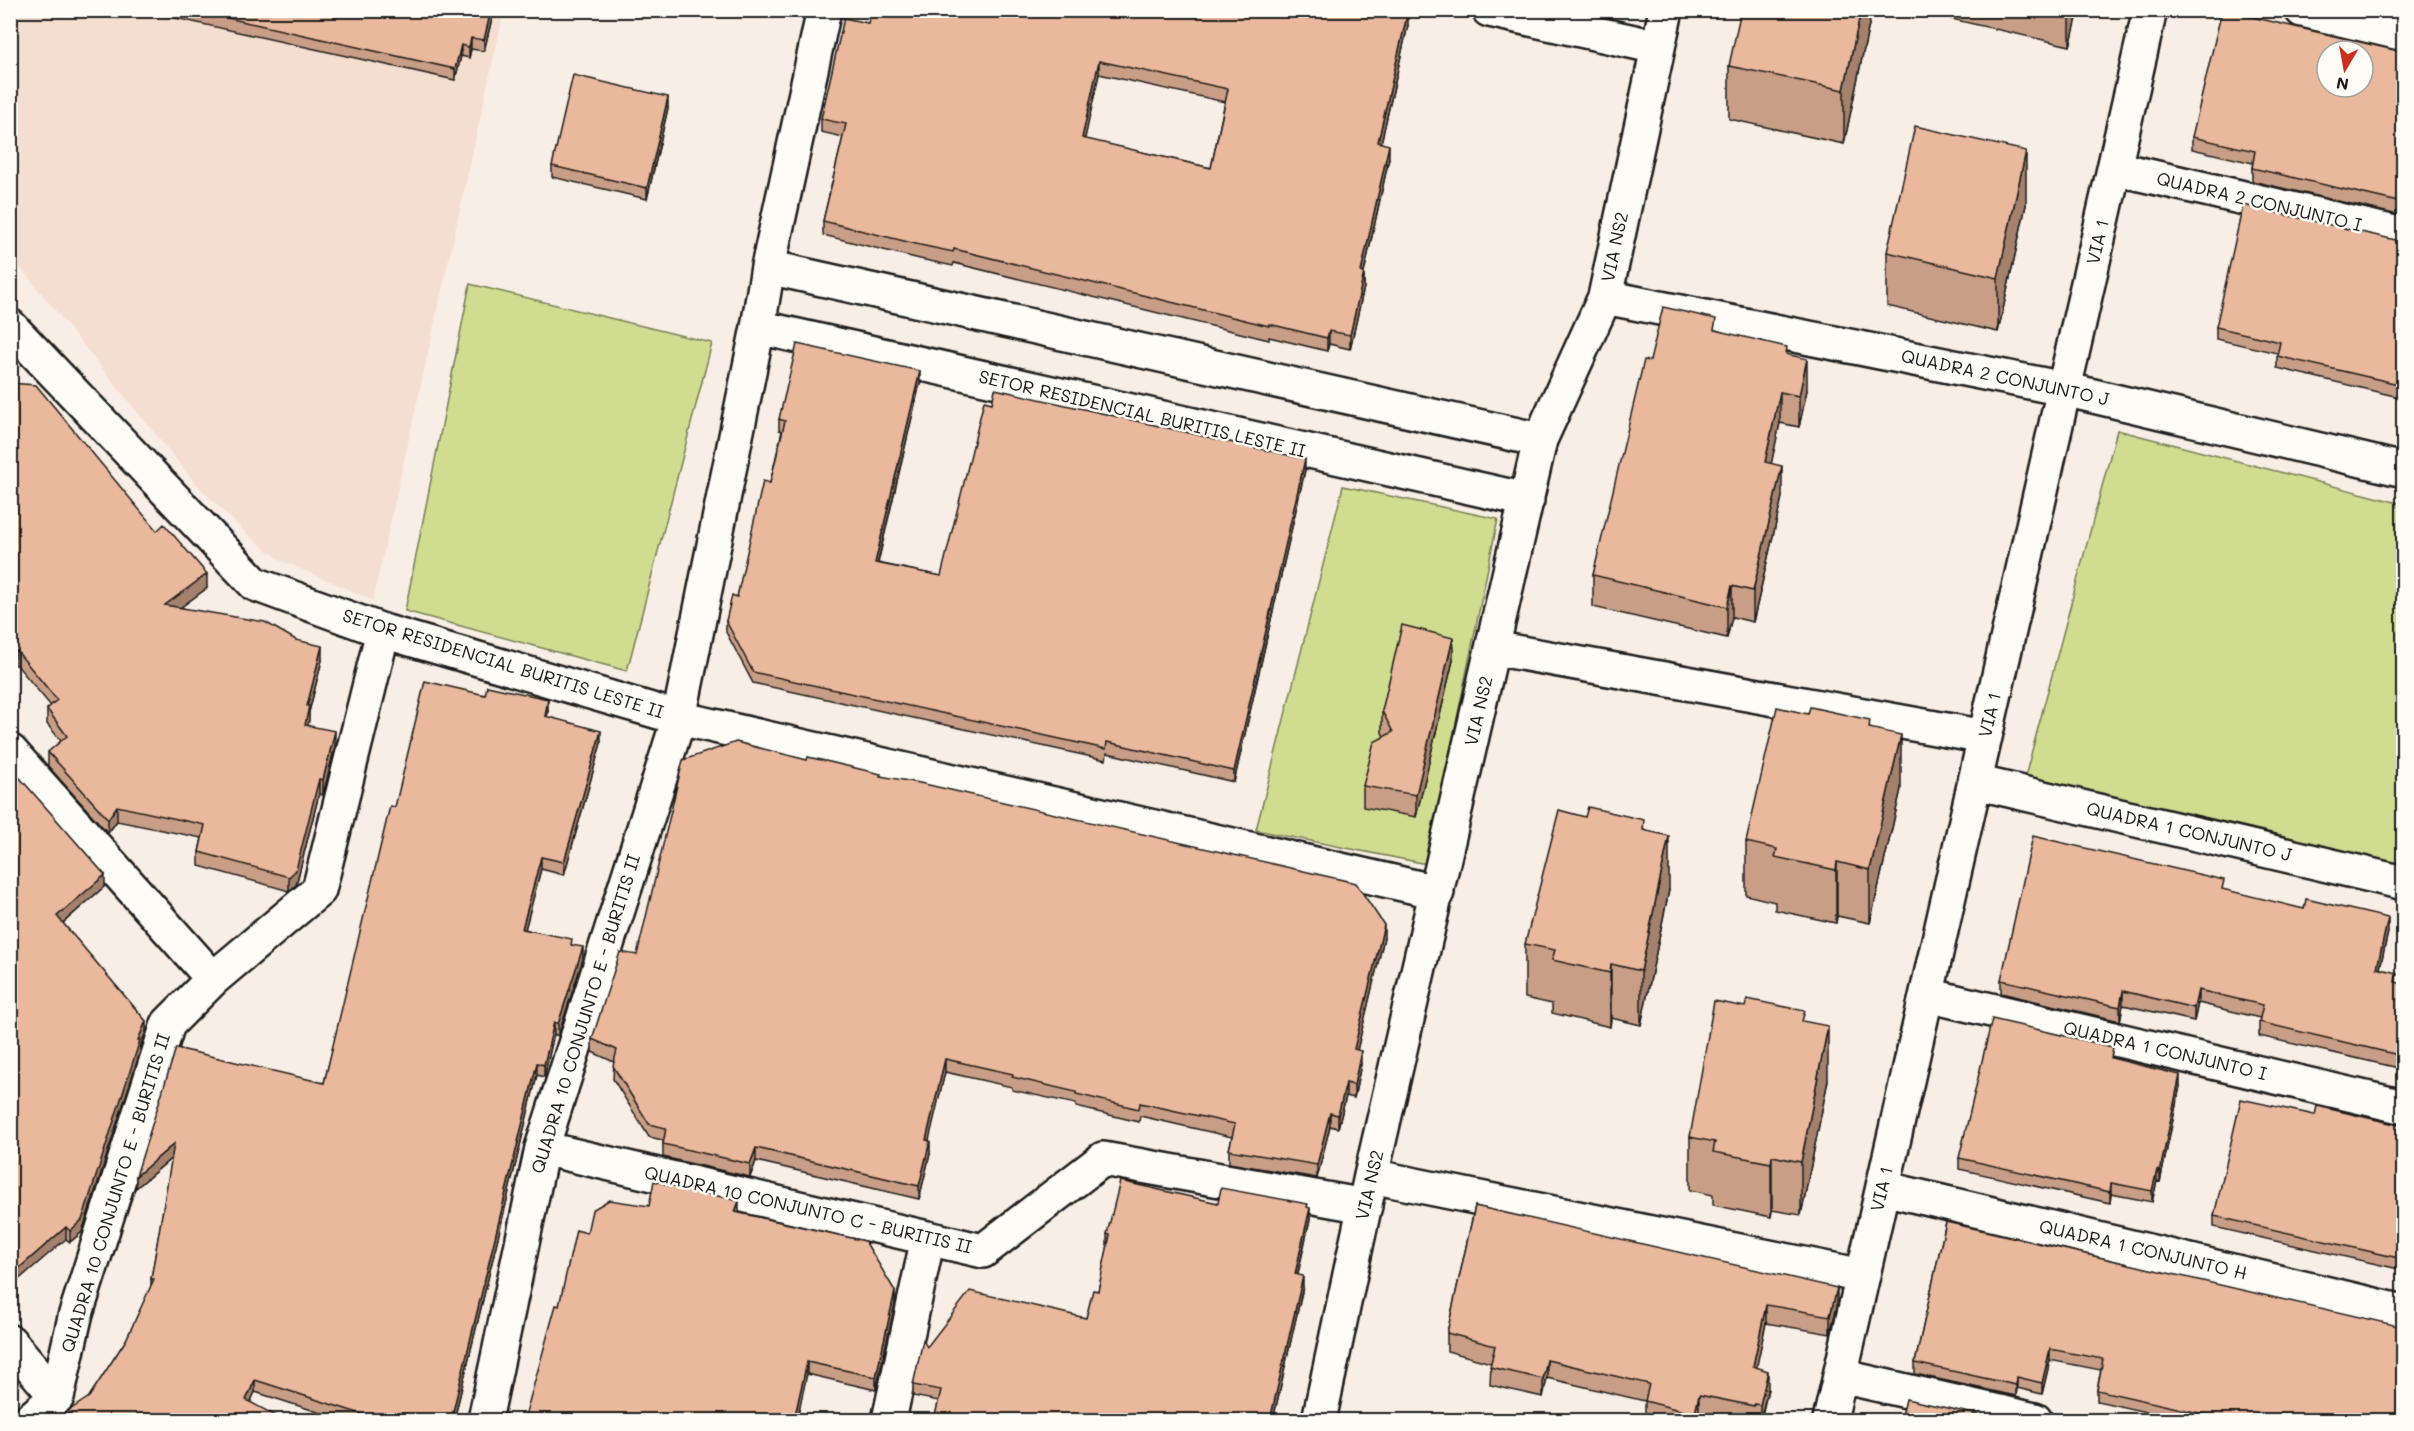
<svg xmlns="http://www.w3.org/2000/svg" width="2414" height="1431" viewBox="0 0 2414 1431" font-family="Mali,sans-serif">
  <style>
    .built { fill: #f4decf }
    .green { fill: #d0dd90; stroke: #767c56; stroke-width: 1.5 }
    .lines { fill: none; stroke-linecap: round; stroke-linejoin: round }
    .street-casing { stroke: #1c1c1c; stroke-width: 38 }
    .street { stroke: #fdfcf7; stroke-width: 33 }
    .wall { fill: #c99e86; stroke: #1c1c1c; stroke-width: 1.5; fill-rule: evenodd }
    .shaded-wall { fill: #a4816d; stroke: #1c1c1c; stroke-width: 1.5 }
    .building { fill: #eab89c; stroke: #1c1c1c; stroke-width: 1.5; fill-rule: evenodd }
    .labels { text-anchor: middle; stroke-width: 5; stroke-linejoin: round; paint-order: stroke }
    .street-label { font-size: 18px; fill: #1c1c1c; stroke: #fdfcf7 }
  </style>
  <rect width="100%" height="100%" fill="#f9eee5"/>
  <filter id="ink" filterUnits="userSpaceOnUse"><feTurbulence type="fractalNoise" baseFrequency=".0167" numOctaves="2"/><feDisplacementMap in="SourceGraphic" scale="12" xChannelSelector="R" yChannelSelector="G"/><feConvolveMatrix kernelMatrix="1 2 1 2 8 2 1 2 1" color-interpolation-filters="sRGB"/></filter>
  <g filter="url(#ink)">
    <!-- built -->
    <path class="built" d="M 10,11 L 504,11 L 373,600 L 280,560 L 247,534 L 195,483 L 11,256 Z"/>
    <!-- green -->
    <path class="green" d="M 470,284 L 712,343 L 627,671 L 405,611 Z
      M 2117,430 L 2403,504 L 2403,865 L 2025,777 Z
      M 1343,486 L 1498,519 L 1427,864 L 1256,830 Z"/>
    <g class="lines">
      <!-- street casing -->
      <g class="street-casing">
        <path id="street" d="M 1489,10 L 1657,47
          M 2302,10 L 2404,34
          M 2114,168 L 2404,235
          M 768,267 L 1540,440
          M 1605,297 L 2064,389 L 2404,470
          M 10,326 L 255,584 L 383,631 L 679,718 L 1437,892
          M 758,327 L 1527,500
          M 1493,648 L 1985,737
          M 10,751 L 213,979
          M 1975,782 L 2404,883
          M 1927,995 L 2404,1107
          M 542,1148 L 983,1251 L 1103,1159 L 1365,1206
          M 1371,1176 L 1863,1276
          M 1883,1188 L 2404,1312
          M 10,1342 L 57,1397
          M 1840,1376 L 2035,1420
          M 29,1420 L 57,1397 L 75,1317 L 168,1024 L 213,979 L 319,890 L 383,631
          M 485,1420 L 542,1148 L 679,718 L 758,327 L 768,267 L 824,10
          M 889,1420 L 928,1238
          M 1319,1420 L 1371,1176 L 1540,440 L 1605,297 L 1666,10
          M 1830,1420 L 2150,10"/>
      </g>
      <!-- street -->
      <use href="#street" class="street"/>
    </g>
    <!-- wall -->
    <path class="wall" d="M 157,10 L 494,10 L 484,51 L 471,49 L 469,58 L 461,56 L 455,80 L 157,14 Z
      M 1872,10 L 1844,144 L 1729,119 L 1729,66 Z
      M 1947,10 L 2079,10 L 2070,46 L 1947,18 Z
      M 868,23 L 1408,25 L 1381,143 L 1389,158 L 1364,273 L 1364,287 L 1350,349 L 1329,344 L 1327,351 L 1269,337 L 1269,340 L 954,263 L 953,266 L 920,259 L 823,235 L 823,221 L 843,137 L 821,132 L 821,119 ZM 1099,74 L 1225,102 L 1211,168 L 1084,139 Z
      M 2403,52 L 2403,216 L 2252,181 L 2252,168 L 2253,163 L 2192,149 L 2192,137 Z
      M 668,108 L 647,199 L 552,177 L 552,166 Z
      M 2026,205 L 1998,332 L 1887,306 L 1887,252 Z
      M 2400,241 L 2403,241 L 2403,398 L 2277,368 L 2277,353 L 2216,339 L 2216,327 Z
      M 1716,330 L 1787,354 L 1807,390 L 1799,427 L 1780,423 L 1771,463 L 1782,497 L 1753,622 L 1732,617 L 1727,638 L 1593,607 L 1593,575 L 1650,361 Z
      M 10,383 L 157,531 L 207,588 L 180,607 L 322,660 L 309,712 L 308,725 L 335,746 L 323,795 L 319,794 L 296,885 L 289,891 L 199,866 L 199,852 L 202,838 L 117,821 L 108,833 L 48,766 L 48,752 L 61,741 L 47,724 L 47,709 L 51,706 L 16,664 L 13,666 L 10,663 Z
      M 920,383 L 878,563 L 941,576 L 1305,470 L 1234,782 L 1107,753 L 1106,760 L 753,683 L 726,632 L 726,621 L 737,597 L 770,483 L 782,431 L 779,430 L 779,419 Z
      M 1453,660 L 1416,817 L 1363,807 L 1363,786 L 1384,737 L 1382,732 L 1382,711 Z
      M 548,711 L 547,717 L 601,743 L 564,875 L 541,869 L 525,929 L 572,945 L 583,959 L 558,1036 L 554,1034 L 544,1077 L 537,1075 L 454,1420 L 343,1420 L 255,1392 L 250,1402 L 89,1397 L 126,1340 L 151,1287 L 151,1279 L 172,1158 L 136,1188 L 136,1176 L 324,1083 L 395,807 Z
      M 1870,728 L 1901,789 L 1870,923 L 1837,916 L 1836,923 L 1775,910 L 1775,902 L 1746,895 L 1746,842 Z
      M 807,760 L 881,776 L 1384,938 L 1357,1050 L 1361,1064 L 1354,1098 L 1346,1096 L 1338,1128 L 1330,1126 L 1317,1178 L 1229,1163 L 1229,1150 L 1232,1137 L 1140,1116 L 1139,1122 L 1076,1107 L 1076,1104 L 1012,1090 L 1012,1087 L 945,1072 L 928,1141 L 930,1154 L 919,1199 L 756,1161 L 750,1177 L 663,1157 L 663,1140 L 649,1137 L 613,1079 L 614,1062 L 592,1052 L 592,1039 L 637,955 Z
      M 10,786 L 105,886 L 63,923 L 146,1032 L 140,1047 L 140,1052 L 82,1232 L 70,1242 L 66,1239 Z
      M 1644,830 L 1669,890 L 1641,1025 L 1611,1018 L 1610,1027 L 1552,1013 L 1552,1004 L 1525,998 L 1525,944 Z
      M 2224,890 L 2388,932 L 2380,968 L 2397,983 L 2403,984 L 2403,1069 L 2259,1036 L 2259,1022 L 2260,1018 L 2198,1003 L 2194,1021 L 2123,1005 L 2120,1021 L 2001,993 L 2001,980 Z
      M 1805,1022 L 1828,1080 L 1801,1215 L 1772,1210 L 1771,1217 L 1713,1205 L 1713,1195 L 1690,1190 L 1690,1137 Z
      M 2113,1059 L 2180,1086 L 2160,1182 L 2157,1181 L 2152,1202 L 2111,1194 L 2110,1203 L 1959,1169 L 1959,1158 Z
      M 2315,1115 L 2403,1126 L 2403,1270 L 2214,1227 L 2214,1216 Z
      M 1218,1203 L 1308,1208 L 1310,1219 L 1298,1274 L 1303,1287 L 1273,1420 L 934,1420 L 939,1401 L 913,1396 L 913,1385 L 927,1347 L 1086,1318 L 1098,1291 L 1108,1246 L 1107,1245 L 1107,1234 Z
      M 649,1206 L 739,1213 L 895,1304 L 876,1390 L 807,1374 L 559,1306 L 587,1233 Z
      M 1475,1206 L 1837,1306 L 1830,1334 L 1766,1323 L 1756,1367 L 1768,1389 L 1761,1420 L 1737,1420 L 1699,1412 L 1698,1420 L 1651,1420 L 1645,1419 L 1645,1401 L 1547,1378 L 1543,1397 L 1490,1385 L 1491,1363 L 1447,1351 L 1447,1333 Z
      M 1946,1222 L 2403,1420 L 2181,1420 L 2097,1401 L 2097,1390 L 2101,1370 L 2050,1360 L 2042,1394 L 2017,1388 L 2016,1396 L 1915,1374 L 1915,1363 Z"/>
    <!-- shaded-wall -->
    <path class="shaded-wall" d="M 491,10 L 494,10 L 484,51 L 484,40 Z
      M 1861,10 L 1872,10 L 1844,144 L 1844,90 Z
      M 2070,10 L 2079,10 L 2070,46 Z
      M 1408,11 L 1408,25 L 1378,156 L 1378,142 Z
      M 471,38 L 471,49 L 469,58 L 469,47 Z
      M 461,45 L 461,56 L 455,80 L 455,69 Z
      M 1099,61 L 1099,74 L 1082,152 L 1082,138 Z
      M 668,97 L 668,108 L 647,199 L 647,188 Z
      M 1389,145 L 1389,158 L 1361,286 L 1361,272 Z
      M 2026,151 L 2026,205 L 1998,332 L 1998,278 Z
      M 1364,273 L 1364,287 L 1350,349 L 1350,335 Z
      M 1329,331 L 1329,344 L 1327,351 L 1327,338 Z
      M 1807,359 L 1807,390 L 1799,427 L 1799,396 Z
      M 920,371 L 920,383 L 875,574 L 875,563 Z
      M 1780,392 L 1780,423 L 1765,493 L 1765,462 Z
      M 1305,459 L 1305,470 L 1234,782 L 1234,771 Z
      M 1782,466 L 1782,497 L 1753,622 L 1753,591 Z
      M 207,574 L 207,588 L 165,619 L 165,605 Z
      M 1732,586 L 1732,617 L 1727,638 L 1727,607 Z
      M 1453,638 L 1453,660 L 1416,817 L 1416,795 Z
      M 322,646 L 322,660 L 309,712 L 309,721 L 305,739 L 305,725 L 307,706 Z
      M 16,650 L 16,664 L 13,666 L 13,652 Z
      M 548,699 L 548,711 L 545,728 L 545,716 Z
      M 335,731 L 335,746 L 323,795 L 323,780 Z
      M 601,731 L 601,743 L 564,875 L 564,862 Z
      M 1901,735 L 1901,789 L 1870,923 L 1870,870 Z
      M 319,779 L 319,794 L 296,885 L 289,891 L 289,877 Z
      M 117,806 L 117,821 L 108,833 L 108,819 Z
      M 1669,836 L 1669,890 L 1641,1025 L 1641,971 Z
      M 541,857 L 541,869 L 522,941 L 522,929 Z
      M 1837,862 L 1837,916 L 1836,923 L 1836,870 Z
      M 105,875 L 105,886 L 57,928 L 57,916 Z
      M 2388,918 L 2388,932 L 2377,981 L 2377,968 Z
      M 1384,925 L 1384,938 L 1354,1063 L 1354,1049 Z
      M 583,947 L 583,959 L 558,1036 L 558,1024 Z
      M 1611,964 L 1611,1018 L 1610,1027 L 1610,973 Z
      M 2198,990 L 2198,1003 L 2194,1021 L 2194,1008 Z
      M 2123,991 L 2123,1005 L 2120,1021 L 2120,1007 Z
      M 146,1021 L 146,1032 L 140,1047 L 140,1052 L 82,1232 L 70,1242 L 70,1231 L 138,1040 Z
      M 554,1022 L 554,1034 L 544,1077 L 544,1065 Z
      M 1828,1026 L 1828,1080 L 1801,1215 L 1801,1162 Z
      M 1361,1051 L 1361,1064 L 1354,1098 L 1354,1085 Z
      M 945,1059 L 945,1072 L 926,1153 L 926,1140 Z
      M 537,1063 L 537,1075 L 454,1420 L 451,1420 Z
      M 2180,1075 L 2180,1086 L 2160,1182 L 2160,1171 Z
      M 1346,1083 L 1346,1096 L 1338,1128 L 1338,1115 Z
      M 1330,1113 L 1330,1126 L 1317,1178 L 1317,1165 Z
      M 930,1141 L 930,1154 L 919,1199 L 919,1186 Z
      M 174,1144 L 174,1156 L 136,1188 L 136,1176 Z
      M 756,1148 L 756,1161 L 750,1177 L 750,1164 Z
      M 1772,1156 L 1772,1210 L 1771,1217 L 1771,1163 Z
      M 2157,1170 L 2157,1181 L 2152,1202 L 2152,1191 Z
      M 2111,1183 L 2111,1194 L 2110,1203 L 2110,1192 Z
      M 739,1201 L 739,1213 L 735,1212 Z
      M 1310,1208 L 1310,1219 L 1295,1285 L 1295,1274 Z
      M 66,1227 L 66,1239 L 10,1287 L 10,1276 Z
      M 1303,1276 L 1303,1287 L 1273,1420 L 1270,1420 Z
      M 1837,1288 L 1837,1306 L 1830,1334 L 1830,1316 Z
      M 895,1291 L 895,1304 L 876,1390 L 876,1377 Z
      M 1766,1305 L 1766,1323 L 1753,1384 L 1753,1366 Z
      M 2050,1349 L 2050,1360 L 2042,1394 L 2042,1383 Z
      M 1547,1360 L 1547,1378 L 1543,1397 L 1543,1379 Z
      M 807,1362 L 807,1374 L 797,1420 L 794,1420 Z
      M 1768,1371 L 1768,1389 L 1760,1420 L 1760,1405 Z
      M 2017,1377 L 2017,1388 L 2016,1396 L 2016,1385 Z
      M 255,1380 L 255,1392 L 246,1412 L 246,1400 Z
      M 1699,1395 L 1699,1412 L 1698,1420 L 1695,1420 L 1695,1414 Z"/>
    <!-- building -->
    <path class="building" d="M 192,10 L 491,10 L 484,40 L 471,38 L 469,47 L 461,45 L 455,69 Z
      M 871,10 L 1408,11 L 1378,142 L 1389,145 L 1361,272 L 1364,273 L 1350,335 L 1329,331 L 1327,338 L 1269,324 L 1269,326 L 954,249 L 953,252 L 920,245 L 823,221 L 846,124 L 821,119 L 844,18 L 868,23 ZM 1099,61 L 1228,89 L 1211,168 L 1082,138 Z
      M 1741,10 L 1861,10 L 1844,90 L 1729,66 Z
      M 2222,10 L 2403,52 L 2403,203 L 2252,168 L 2255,151 L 2192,137 ZM 2327,51 L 2363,51 L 2363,87 L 2327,87 Z
      M 573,75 L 668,97 L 647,188 L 552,166 Z
      M 1915,126 L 2026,151 L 1998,278 L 1887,252 Z
      M 2243,205 L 2400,241 L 2403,241 L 2403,385 L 2277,356 L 2280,342 L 2216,327 Z
      M 1663,307 L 1716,319 L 1714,330 L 1787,347 L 1786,354 L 1807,359 L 1799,396 L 1780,392 L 1765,462 L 1782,466 L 1753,591 L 1732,586 L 1727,607 L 1593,575 L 1644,360 L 1650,361 Z
      M 797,344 L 920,371 L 875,563 L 941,576 L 984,401 L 992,403 L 995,389 L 1305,459 L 1234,771 L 1107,742 L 1106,749 L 753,672 L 726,621 L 732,595 L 737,597 L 763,481 L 770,483 L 785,421 L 779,419 Z
      M 10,383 L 36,385 L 157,531 L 164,524 L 207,574 L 165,605 L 265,622 L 296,640 L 322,646 L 307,706 L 309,706 L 305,725 L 335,731 L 323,780 L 319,779 L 296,870 L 289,877 L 199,852 L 205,825 L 117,806 L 108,819 L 48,752 L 67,736 L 47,709 L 57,700 L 16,650 L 13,652 L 10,649 Z
      M 1402,625 L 1453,638 L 1416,795 L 1363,786 L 1374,742 L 1393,732 L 1382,711 Z
      M 425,681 L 485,695 L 487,686 L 548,699 L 545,716 L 601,731 L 564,862 L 541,857 L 522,929 L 572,939 L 571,945 L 583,947 L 558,1024 L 554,1022 L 544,1065 L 537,1063 L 451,1420 L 380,1420 L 255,1380 L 246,1400 L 284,1420 L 55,1420 L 89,1397 L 126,1340 L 154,1279 L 151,1279 L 174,1144 L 136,1176 L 176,1048 L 324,1083 L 390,806 L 395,807 Z
      M 1777,707 L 1808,714 L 1810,707 L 1870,720 L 1869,728 L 1901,735 L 1870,870 L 1837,862 L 1836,870 L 1775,857 L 1777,849 L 1746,842 Z
      M 736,742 L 807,760 L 808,757 L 881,774 L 880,776 L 920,783 L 1356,883 L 1384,925 L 1354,1049 L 1361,1051 L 1354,1085 L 1346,1083 L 1338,1115 L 1330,1113 L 1317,1165 L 1229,1150 L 1235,1124 L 1140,1103 L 1139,1109 L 1076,1094 L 1076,1092 L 1012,1077 L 1013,1074 L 945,1059 L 926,1140 L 930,1141 L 919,1186 L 756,1148 L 750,1164 L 663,1144 L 666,1128 L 649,1124 L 613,1066 L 617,1050 L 592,1039 L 620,952 L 637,955 L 683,760 Z
      M 20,778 L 105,875 L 57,916 L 146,1021 L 138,1040 L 140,1040 L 82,1220 L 70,1231 L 66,1227 L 10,1276 L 10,786 Z
      M 1588,807 L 1644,820 L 1643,830 L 1669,836 L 1641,971 L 1611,964 L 1610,973 L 1552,960 L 1555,950 L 1525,944 L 1559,810 L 1585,817 Z
      M 2033,836 L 2224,880 L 2222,889 L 2304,909 L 2306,899 L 2388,918 L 2377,968 L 2397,973 L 2395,982 L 2403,984 L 2403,1056 L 2259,1022 L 2263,1005 L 2198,990 L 2194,1008 L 2123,991 L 2120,1007 L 2001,980 Z
      M 1747,999 L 1805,1011 L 1802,1021 L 1828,1026 L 1801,1162 L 1772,1156 L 1771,1163 L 1713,1152 L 1715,1142 L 1690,1137 L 1714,1001 L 1745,1007 Z
      M 1992,1019 L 2113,1047 L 2111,1058 L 2180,1075 L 2160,1171 L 2157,1170 L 2152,1191 L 2111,1183 L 2110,1192 L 1959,1158 Z
      M 2241,1099 L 2315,1115 L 2317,1106 L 2403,1126 L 2403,1259 L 2214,1216 Z
      M 654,1181 L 739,1201 L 735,1212 L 865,1241 L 895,1291 L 876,1377 L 807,1362 L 794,1420 L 524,1420 L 556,1305 L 559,1306 L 576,1230 L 587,1233 L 592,1210 L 609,1200 L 649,1206 Z
      M 1120,1181 L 1218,1203 L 1221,1188 L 1308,1204 L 1307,1207 L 1310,1208 L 1295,1274 L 1303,1276 L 1270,1420 L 934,1420 L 941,1390 L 913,1385 L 923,1340 L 927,1347 L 970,1291 L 1086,1318 L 1093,1290 L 1098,1291 L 1110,1235 L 1107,1234 Z
      M 1475,1206 L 1837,1288 L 1830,1316 L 1766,1305 L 1753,1366 L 1768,1371 L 1760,1405 L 1754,1404 L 1754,1406 L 1699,1395 L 1695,1414 L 1645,1401 L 1649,1384 L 1547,1360 L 1543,1379 L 1490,1367 L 1495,1346 L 1447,1333 Z
      M 1946,1222 L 2403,1327 L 2403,1420 L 2230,1420 L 2097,1390 L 2103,1359 L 2050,1349 L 2042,1383 L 2017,1377 L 2016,1385 L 1915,1363 Z
      M 1906,1399 L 2001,1420 L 1901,1420 Z"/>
  </g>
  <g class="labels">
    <!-- street labels -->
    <g class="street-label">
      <text transform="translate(2259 202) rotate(13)" y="6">QUADRA 2 CONJUNTO I</text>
      <text transform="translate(2098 242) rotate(-77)" y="6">VIA 1</text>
      <text transform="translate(1615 247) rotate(-78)" y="6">VIA NS2</text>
      <text transform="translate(2005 378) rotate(12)" y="6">QUADRA 2 CONJUNTO J</text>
      <text transform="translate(1142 414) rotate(13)" y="6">SETOR RESIDENCIAL BURITIS LESTE II</text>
      <text transform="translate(503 664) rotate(17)" y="6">SETOR RESIDENCIAL BURITIS LESTE II</text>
      <text transform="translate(1479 711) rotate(-77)" y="6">VIA NS2</text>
      <text transform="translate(1990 715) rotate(-77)" y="6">VIA 1</text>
      <text transform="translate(2189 832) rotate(13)" y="6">QUADRA 1 CONJUNTO J</text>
      <text transform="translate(586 1014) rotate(-73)" y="6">QUADRA 10 CONJUNTO E - BURITIS II</text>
      <text transform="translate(2165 1051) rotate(13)" y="6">QUADRA 1 CONJUNTO I</text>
      <text transform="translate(1370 1185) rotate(-77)" y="6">VIA NS2</text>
      <text transform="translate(1882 1189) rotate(-77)" y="6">VIA 1</text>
      <text transform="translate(116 1193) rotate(-73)" y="6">QUADRA 10 CONJUNTO E - BURITIS II</text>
      <text transform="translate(808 1210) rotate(13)" y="6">QUADRA 10 CONJUNTO C - BURITIS II</text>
      <text transform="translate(2143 1250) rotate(13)" y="6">QUADRA 1 CONJUNTO H</text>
    </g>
  </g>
  <!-- margin -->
  <rect width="2414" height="1431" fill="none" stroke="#fdfcf7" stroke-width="36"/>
  <rect x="18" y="18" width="2378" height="1395" fill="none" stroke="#1c1c1c" stroke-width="2" filter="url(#ink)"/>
  <!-- north arrow -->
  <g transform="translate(2345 69) rotate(190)"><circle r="28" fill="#fdfcf7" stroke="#a3a29f" stroke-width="1.5"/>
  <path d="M0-4.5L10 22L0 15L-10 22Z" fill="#c8321e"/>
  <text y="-9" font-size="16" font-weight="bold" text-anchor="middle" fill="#1c1c1c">N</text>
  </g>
</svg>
